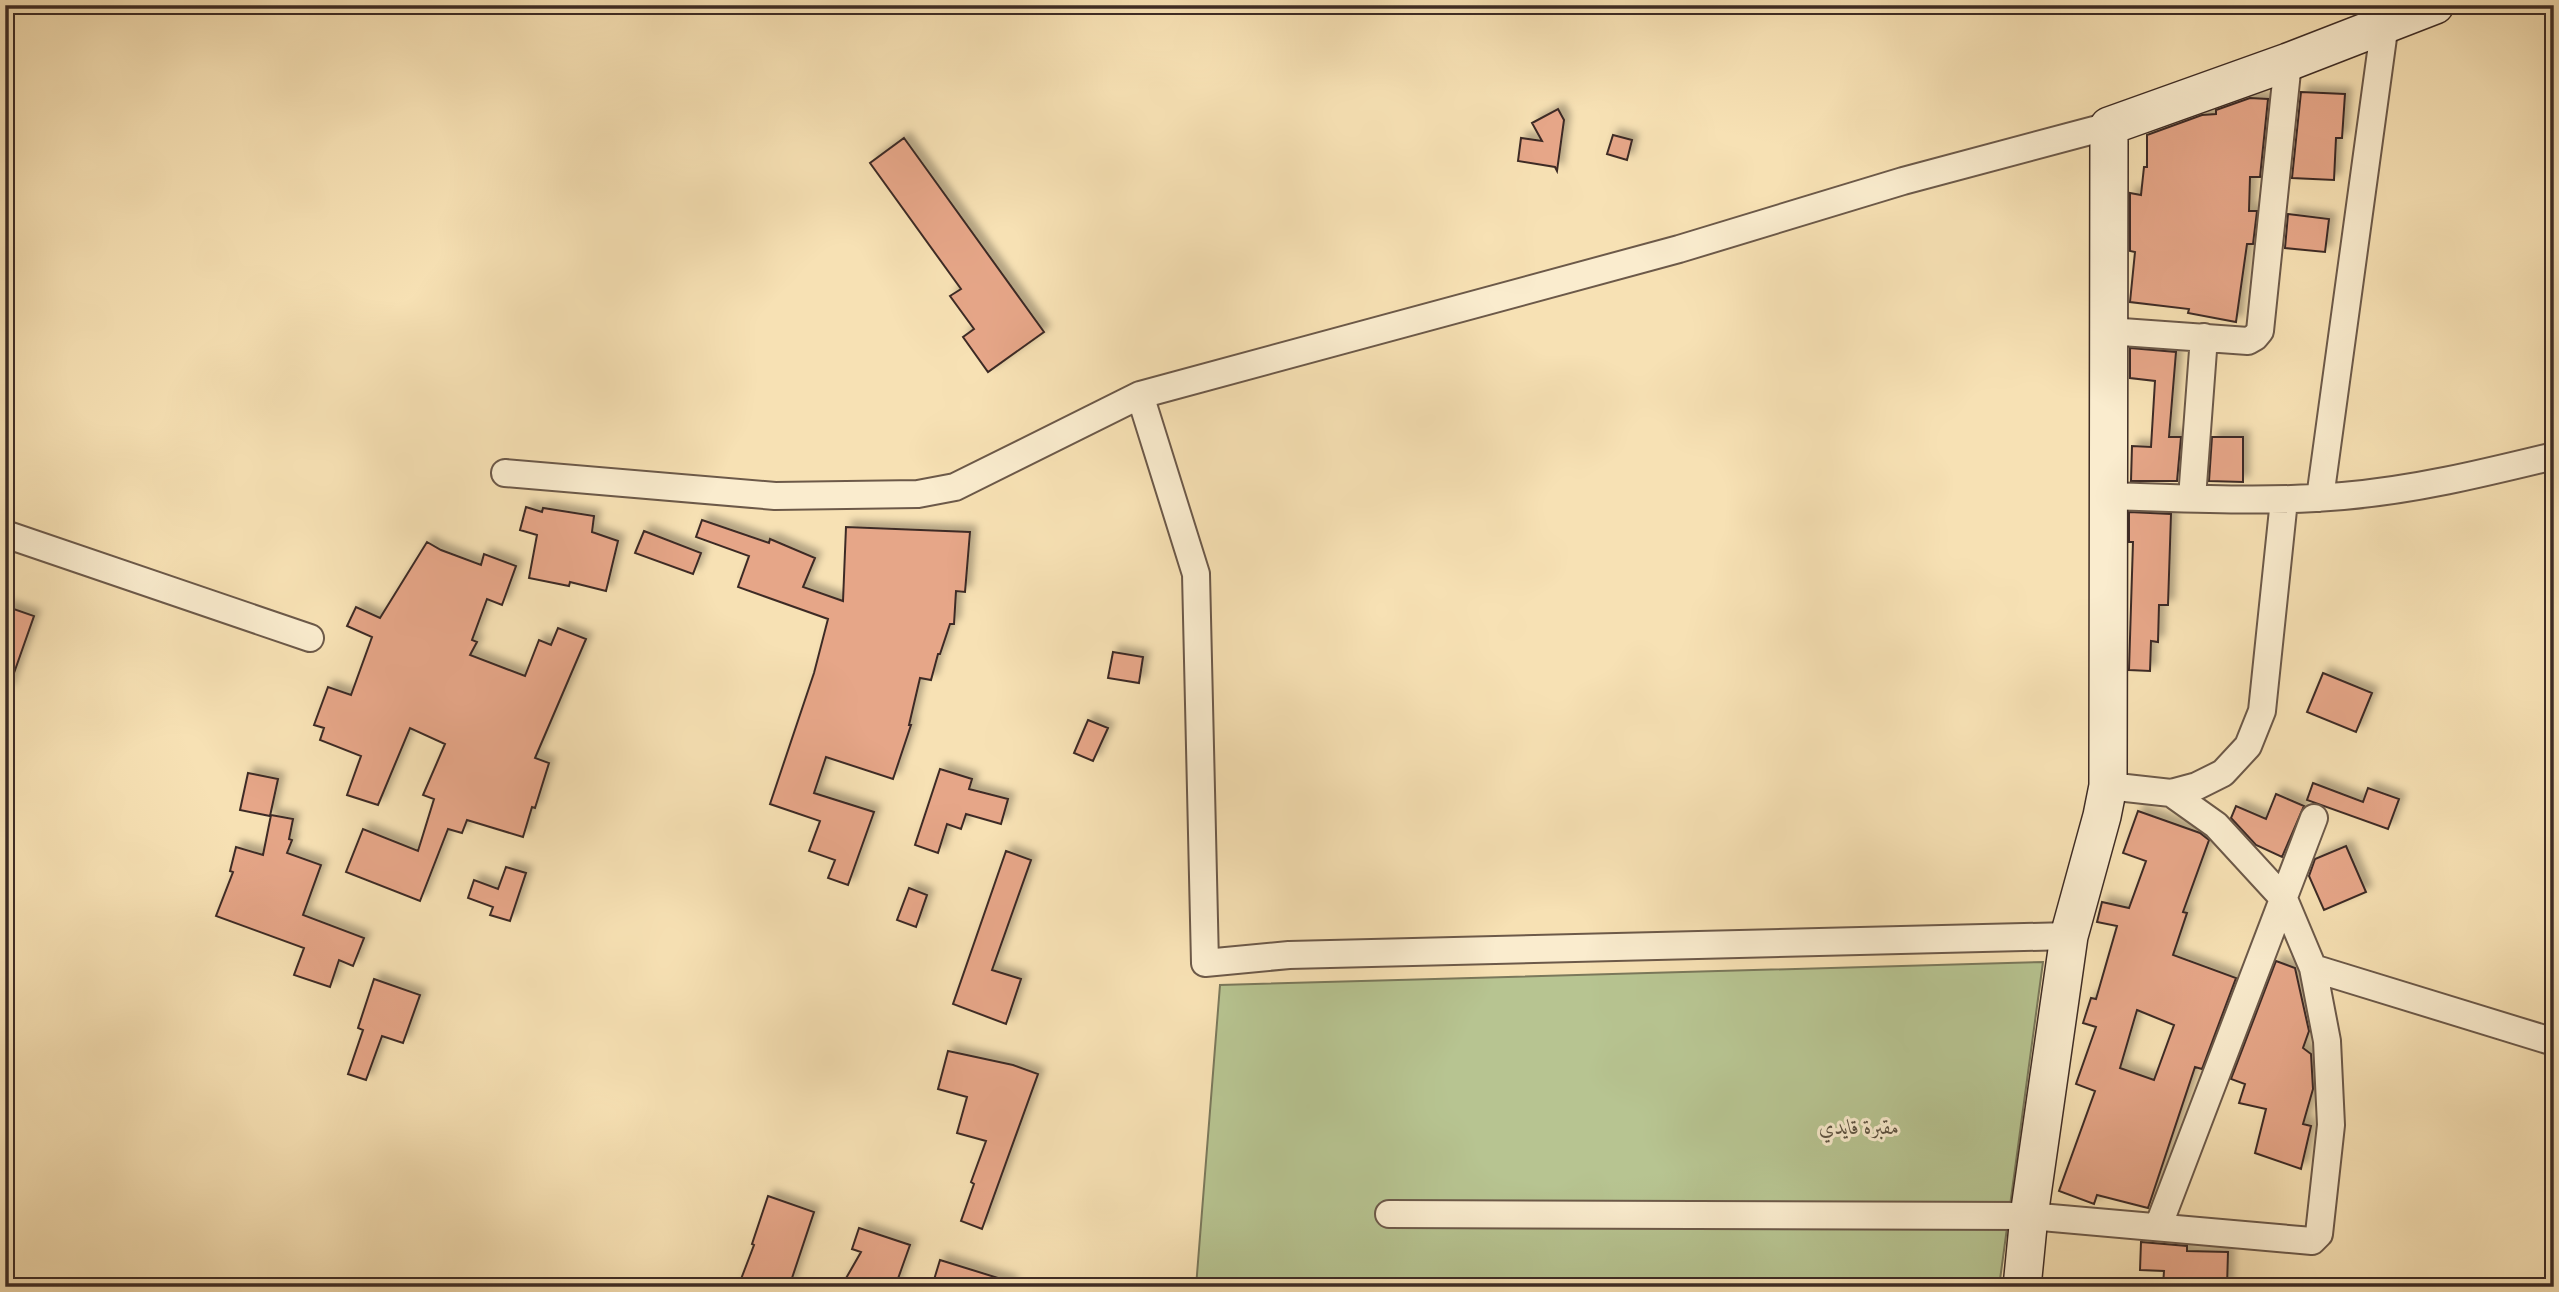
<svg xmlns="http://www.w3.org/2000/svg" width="2559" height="1292" viewBox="0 0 2559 1292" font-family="'IM FELL French Canon',Amiri,serif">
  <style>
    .green { fill: #b7c491; stroke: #7a785b; stroke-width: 2 }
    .building { fill: #e6a688; stroke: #3e2c25; stroke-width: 2; fill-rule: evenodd; filter: url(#shadow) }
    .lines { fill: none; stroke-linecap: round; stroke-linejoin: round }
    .street-casing { stroke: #6c5949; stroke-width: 30 }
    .secondary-casing { stroke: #3e2c25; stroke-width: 40 }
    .street { stroke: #faecce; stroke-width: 26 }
    .secondary { stroke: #faecce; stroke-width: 37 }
    .labels { text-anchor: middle; stroke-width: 6; stroke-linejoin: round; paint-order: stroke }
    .park-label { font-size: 21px; font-style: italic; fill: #5c5240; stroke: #faecce }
  </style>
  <defs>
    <filter id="shadow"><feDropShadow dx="6" dy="-6" stdDeviation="3.5" flood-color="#0004"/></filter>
  </defs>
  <rect width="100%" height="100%" fill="#f7e1b4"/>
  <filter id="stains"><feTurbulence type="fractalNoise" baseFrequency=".00286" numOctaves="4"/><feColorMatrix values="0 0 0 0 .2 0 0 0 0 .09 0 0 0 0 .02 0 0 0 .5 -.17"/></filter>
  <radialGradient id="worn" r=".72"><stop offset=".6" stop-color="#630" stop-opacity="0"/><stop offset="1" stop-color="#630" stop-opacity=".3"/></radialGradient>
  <!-- green -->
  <path class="green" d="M 2043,962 L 1999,1287 L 1196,1287 L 1220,985 Z"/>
  <!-- building -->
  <path class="building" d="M 2301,92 L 2345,94 L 2342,138 L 2336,138 L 2334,180 L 2292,178 Z
    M 2250,98 L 2268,99 L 2260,177 L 2250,177 L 2249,211 L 2257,211 L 2253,244 L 2247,244 L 2236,322 L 2188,313 L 2189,309 L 2130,302 L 2135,252 L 2130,251 L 2130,193 L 2141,195 L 2144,167 L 2147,167 L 2147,135 L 2202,115 L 2216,114 L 2216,110 Z
    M 1558,109 L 1564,120 L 1557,171 L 1555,167 L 1518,161 L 1521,138 L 1542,141 L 1532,123 Z
    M 1613,135 L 1632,140 L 1627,160 L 1607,154 Z
    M 904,138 L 1044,332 L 988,372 L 963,337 L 974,329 L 950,296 L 961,289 L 870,163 Z
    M 2288,214 L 2329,219 L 2325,252 L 2285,248 Z
    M 2130,348 L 2176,352 L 2169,437 L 2181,437 L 2177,481 L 2131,481 L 2132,446 L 2151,447 L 2155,381 L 2130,378 Z
    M 2212,437 L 2243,437 L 2243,482 L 2209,481 Z
    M 526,507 L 542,512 L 543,508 L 594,516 L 592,532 L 618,541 L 606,591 L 570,582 L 569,586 L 529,578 L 537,535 L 520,530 Z
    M 2129,512 L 2171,514 L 2168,605 L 2159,605 L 2158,642 L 2151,641 L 2150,671 L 2129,670 L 2133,542 L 2129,542 Z
    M 702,520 L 769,543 L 770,539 L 815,558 L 803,587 L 843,601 L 846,527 L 970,532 L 965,592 L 956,591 L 954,624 L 950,624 L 940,654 L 938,654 L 931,680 L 920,678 L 909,725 L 911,725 L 893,779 L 826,757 L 814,793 L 874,812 L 848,885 L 828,878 L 835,860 L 809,851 L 820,821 L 770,804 L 814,673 L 828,619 L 738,587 L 749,556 L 696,537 Z
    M 644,531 L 701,553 L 693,574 L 635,553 Z
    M 427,542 L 441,550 L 481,565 L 484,554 L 516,566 L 502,605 L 487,599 L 472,640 L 477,642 L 470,655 L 525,676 L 539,640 L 551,645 L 558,628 L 586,639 L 535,758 L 549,763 L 535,808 L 532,807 L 523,837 L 467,820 L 462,833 L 448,829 L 420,901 L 346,872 L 363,829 L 418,851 L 434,799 L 423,795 L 445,744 L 410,728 L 378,805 L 347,795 L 361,756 L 320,740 L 324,728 L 314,725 L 328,687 L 351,695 L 372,637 L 347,626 L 356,607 L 380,618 Z
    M 5,606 L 34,616 L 8,690 L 5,690 Z
    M 1113,652 L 1143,657 L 1139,683 L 1108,678 Z
    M 2323,673 L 2372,693 L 2356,732 L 2307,712 Z
    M 1088,720 L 1108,728 L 1093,761 L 1074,753 Z
    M 940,769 L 972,779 L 969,789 L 1008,799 L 1001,824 L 966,814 L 961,829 L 947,824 L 938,853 L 915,845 Z
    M 248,773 L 278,779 L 270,816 L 240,810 Z
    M 2313,783 L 2363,802 L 2368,788 L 2399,799 L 2388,829 L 2307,800 Z
    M 2276,794 L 2304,806 L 2282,857 L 2256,845 L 2231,818 L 2236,806 L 2266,819 Z
    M 2138,811 L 2200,833 L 2209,840 L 2183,912 L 2187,913 L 2173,955 L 2236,978 L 2202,1069 L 2195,1067 L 2148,1208 L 2097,1195 L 2094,1204 L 2059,1191 L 2095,1091 L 2076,1084 L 2096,1027 L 2083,1023 L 2091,998 L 2096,999 L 2117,926 L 2097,922 L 2102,902 L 2129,908 L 2146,861 L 2123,853 ZM 2137,1010 L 2174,1025 L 2154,1080 L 2120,1068 Z
    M 271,815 L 293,819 L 289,839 L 292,840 L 287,853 L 321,865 L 303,915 L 364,938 L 353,966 L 339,960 L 330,987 L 294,975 L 304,948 L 216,916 L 233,872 L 230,871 L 236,847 L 263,855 Z
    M 2346,846 L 2366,892 L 2324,910 L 2309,876 L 2315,859 Z
    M 1006,851 L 1031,860 L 992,970 L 1021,979 L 1006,1024 L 953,1004 Z
    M 506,867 L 526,873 L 510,921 L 490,915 L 493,907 L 468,898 L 474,880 L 498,889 Z
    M 909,888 L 927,895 L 916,927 L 897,920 Z
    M 2276,961 L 2295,968 L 2309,1031 L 2303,1048 L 2311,1054 L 2313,1089 L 2303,1124 L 2311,1126 L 2301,1169 L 2255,1153 L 2266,1109 L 2239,1103 L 2245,1084 L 2231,1079 Z
    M 374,979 L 420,995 L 403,1043 L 382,1036 L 366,1080 L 348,1074 L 363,1030 L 358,1028 Z
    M 948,1051 L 1013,1065 L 1038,1074 L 982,1229 L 961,1221 L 974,1184 L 971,1182 L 986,1141 L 957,1133 L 967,1097 L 938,1089 Z
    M 768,1196 L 814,1212 L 789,1287 L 738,1287 L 754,1245 L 752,1244 Z
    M 859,1228 L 910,1245 L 895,1287 L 841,1287 L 861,1252 L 852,1249 Z
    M 2141,1242 L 2187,1246 L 2187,1251 L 2228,1252 L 2227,1287 L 2163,1286 L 2164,1271 L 2140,1270 Z
    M 940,1260 L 1011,1282 L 1011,1287 L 945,1287 L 933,1283 Z"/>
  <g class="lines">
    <!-- street casing -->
    <g class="street-casing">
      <path id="street" d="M 2108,331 L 2248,341 L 2255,337 L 2260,331 L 2288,62
        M 505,473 L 775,496 L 918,494 L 955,487 L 1140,395
        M 2107,496 C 2186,498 2265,503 2343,496 C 2415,490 2484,473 2554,456
        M 2192,498 L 2204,337
        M 2320,498 L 2385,23
        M 5,534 L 310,638
        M 2171,793 L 2197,786 L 2223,773 L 2248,746 L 2262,711 L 2284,500
        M 2069,936 L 1289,955 L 1205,963 L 1196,574 L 1140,395 L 1679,249 L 1903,181 L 2109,126
        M 2313,968 L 2554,1042
        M 1389,1214 L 2029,1216 L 2312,1241 L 2319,1234 L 2331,1125 L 2327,1041 L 2313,968 L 2284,899 L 2216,825 L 2171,793 L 2108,786
        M 2158,1227 L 2314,818"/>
    </g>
    <!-- secondary casing -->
    <g class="secondary-casing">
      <path id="secondary" d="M 2022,1287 L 2029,1216 L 2069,936 L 2102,816 L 2108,786 L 2109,126 L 2288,62 L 2435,5"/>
    </g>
    <!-- street -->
    <use href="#street" class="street"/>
    <!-- secondary -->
    <use href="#secondary" class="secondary"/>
  </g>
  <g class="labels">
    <!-- park labels -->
    <g class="park-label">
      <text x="1859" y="1134">مقبرة قايدي</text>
    </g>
  </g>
  <!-- margin -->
  <rect width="2559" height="1292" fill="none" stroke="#f7e1b4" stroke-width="28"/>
  <rect x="7" y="7" width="2545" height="1278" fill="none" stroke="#3e2c25" stroke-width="3.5"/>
  <rect x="14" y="14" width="2531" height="1264" fill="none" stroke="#3e2c25" stroke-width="2"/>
  <rect width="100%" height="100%" filter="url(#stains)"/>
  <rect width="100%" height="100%" fill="url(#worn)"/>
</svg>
